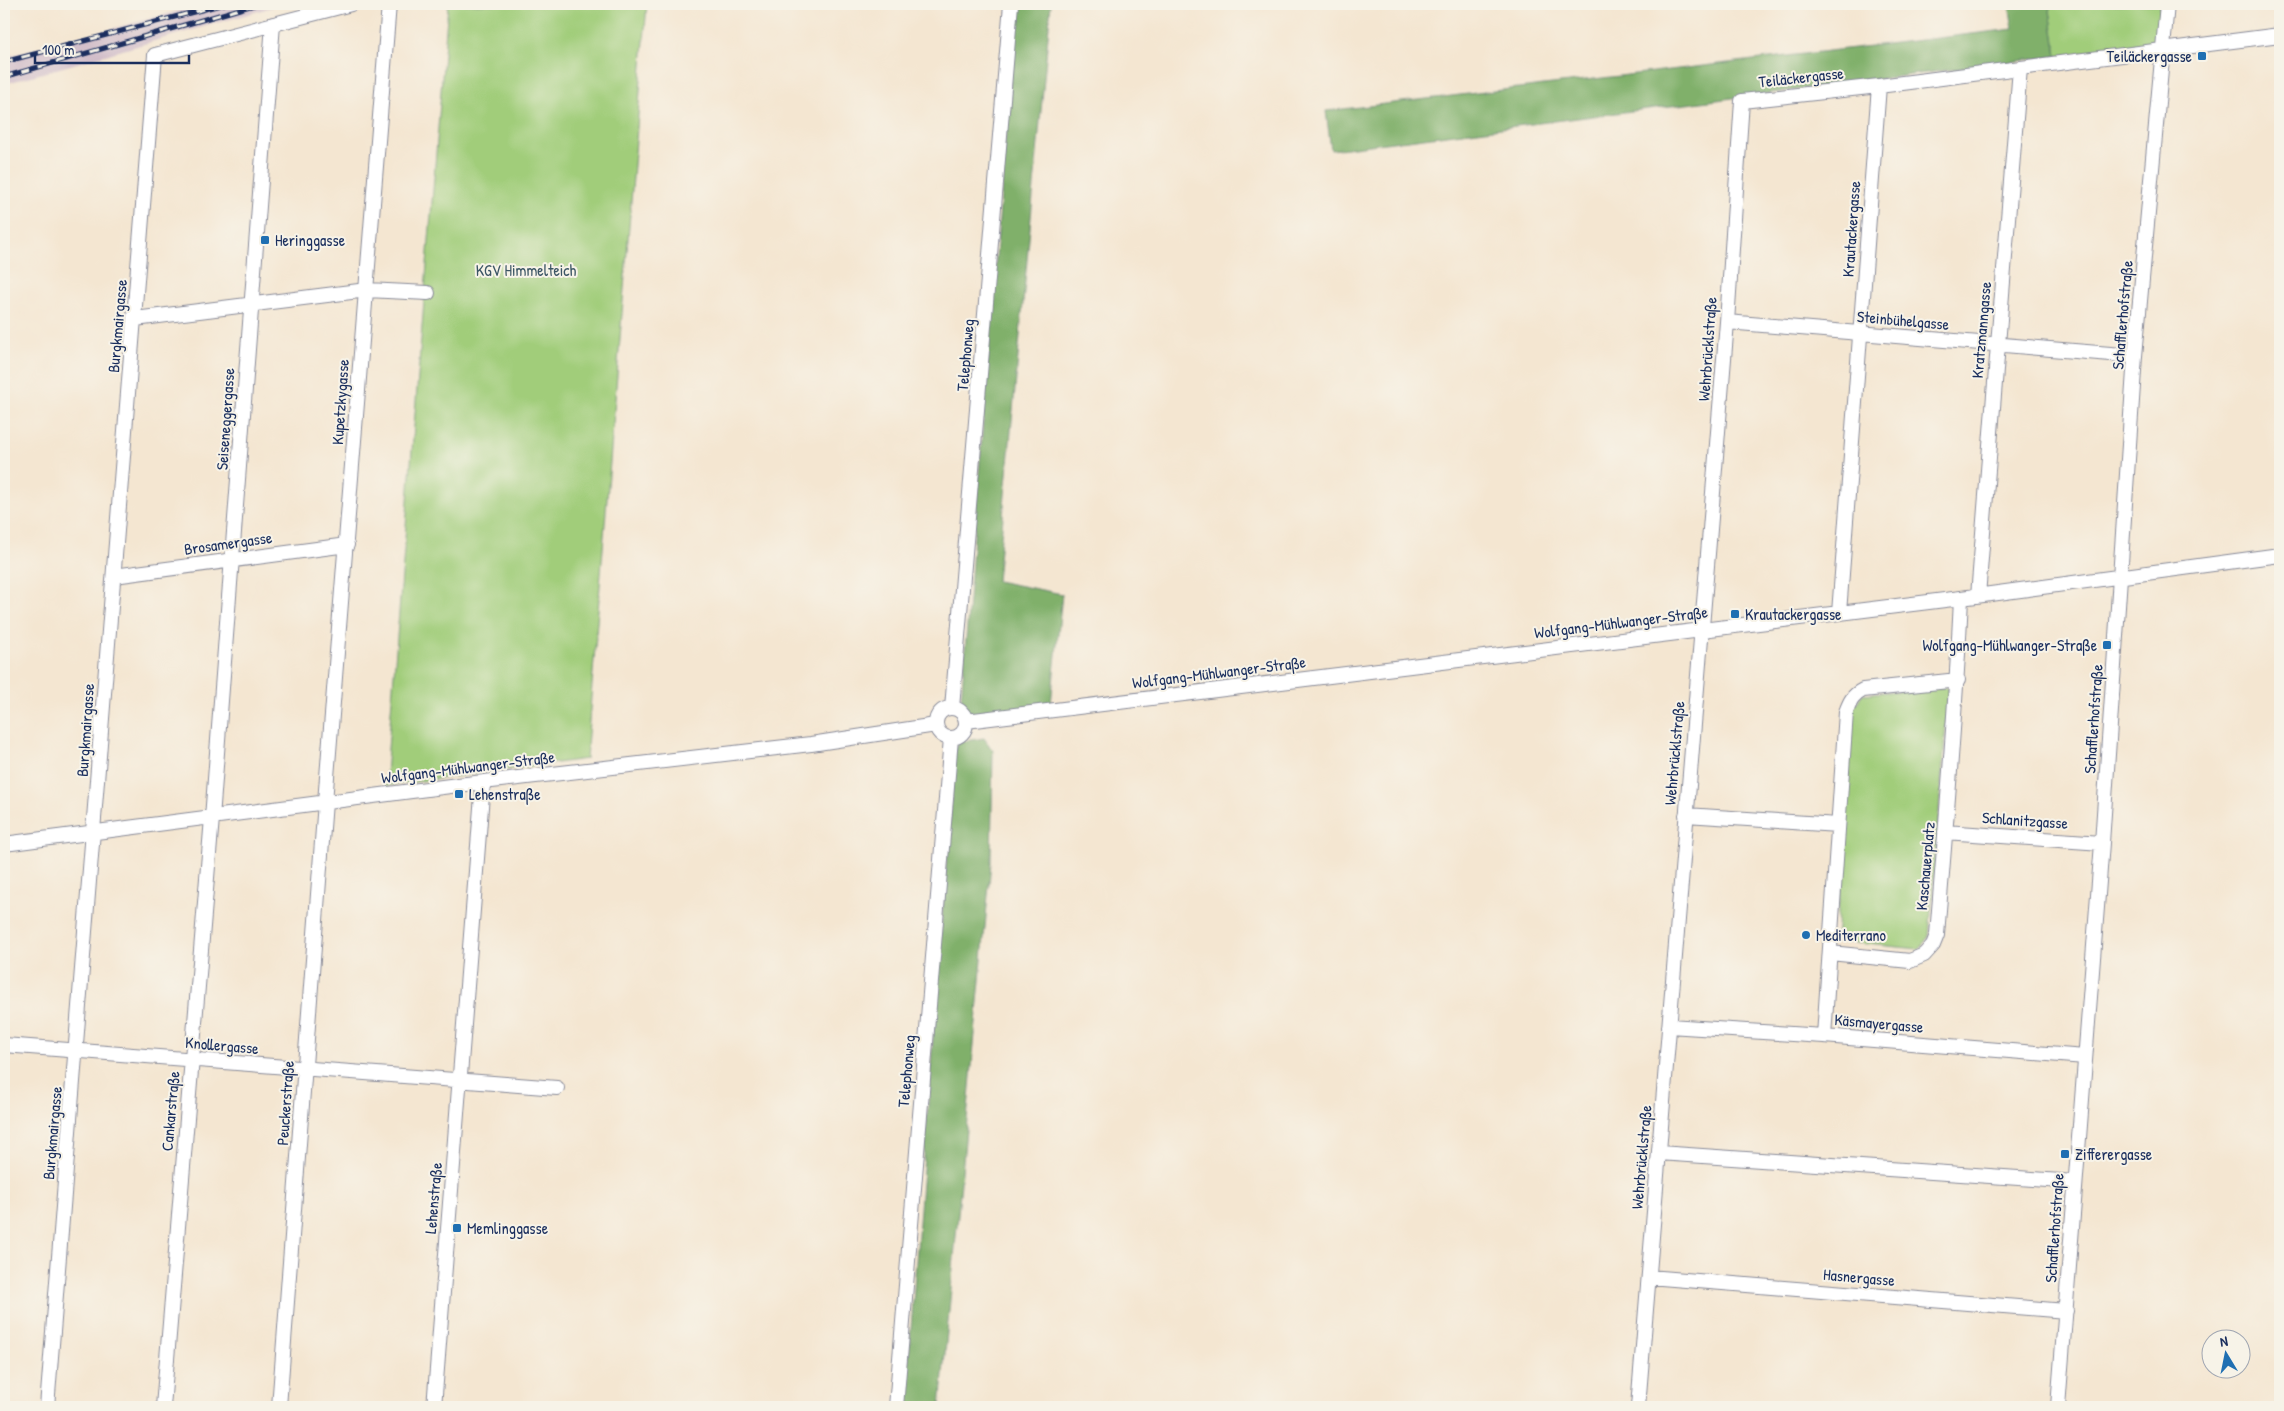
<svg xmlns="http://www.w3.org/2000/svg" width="2284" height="1411" viewBox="0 0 2284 1411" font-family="'Patrick Hand',sans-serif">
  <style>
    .industrial { fill: #d1bdc9 }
    .green { fill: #a1cd7a; stroke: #5e7e6c }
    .forest { fill: #80b06a; stroke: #4e7064 }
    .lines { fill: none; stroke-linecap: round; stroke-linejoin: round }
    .minor-casing { stroke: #888a98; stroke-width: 16 }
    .minor { stroke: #fff; stroke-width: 14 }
    .rail-casing { stroke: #1b2f5e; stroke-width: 5 }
    .rail { stroke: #f7f3e8; stroke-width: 3; stroke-dasharray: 9; stroke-linecap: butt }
    .poi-dot { fill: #1f6fb2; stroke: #f7f3e8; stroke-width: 2 }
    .labels { text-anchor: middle; stroke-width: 4; stroke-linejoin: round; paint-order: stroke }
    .poi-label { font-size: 16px; fill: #1b2f5e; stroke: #f7f3e8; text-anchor: start }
    .street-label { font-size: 16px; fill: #1b2f5e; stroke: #f7f3e8 }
    .park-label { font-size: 16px; fill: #3c5665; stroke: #f7f3e8 }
  </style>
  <rect width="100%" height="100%" fill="#f7f3e8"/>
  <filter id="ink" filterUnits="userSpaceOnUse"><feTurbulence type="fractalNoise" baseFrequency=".02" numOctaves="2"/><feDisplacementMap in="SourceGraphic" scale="10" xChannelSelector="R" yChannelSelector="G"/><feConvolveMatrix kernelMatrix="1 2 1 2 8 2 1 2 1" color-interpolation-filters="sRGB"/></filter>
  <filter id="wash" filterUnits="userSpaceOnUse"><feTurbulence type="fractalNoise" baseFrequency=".0096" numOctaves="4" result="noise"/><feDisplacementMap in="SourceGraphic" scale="20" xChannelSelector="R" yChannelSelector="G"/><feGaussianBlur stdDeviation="1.12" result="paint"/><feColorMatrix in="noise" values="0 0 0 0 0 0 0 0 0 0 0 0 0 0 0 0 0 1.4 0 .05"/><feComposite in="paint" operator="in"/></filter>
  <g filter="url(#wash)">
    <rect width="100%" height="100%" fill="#f4e6d1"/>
    <!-- industrial -->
    <path class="industrial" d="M 206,4 L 283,4 L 4,84 L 4,57 Z"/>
    <!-- green -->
    <path class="green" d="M 448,4 L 647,4 L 586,759 L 385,786 Z
      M 2049,4 L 2160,4 L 2158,42 L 2057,56 Z
      M 1949,687 L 1929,936 L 1919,949 L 1836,941 L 1853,710 L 1862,694 Z"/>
    <!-- forest -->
    <path class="forest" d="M 1016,4 L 1051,4 L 997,581 L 1062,594 L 1051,704 L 981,714 C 970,713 966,712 961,702 Z
      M 2009,4 L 2049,4 L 2057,56 L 1331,150 L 1326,111 L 2013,29 Z
      M 984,738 L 993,751 L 991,863 L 940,1407 L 905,1407 L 955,748 L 960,742 Z"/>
  </g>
  <g filter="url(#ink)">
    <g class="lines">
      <!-- minor casing -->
      <g class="minor-casing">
        <path id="minor" d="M 135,319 L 367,290 L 428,293
          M 1727,322 L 2135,356
          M 114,576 L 347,545
          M 1978,596 L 2020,68
          M 1839,613 L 1879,86
          M 952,708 L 1011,4
          M936 723a15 15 0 1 1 30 0a15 15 0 1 1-30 0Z
          M 966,721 L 1961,598 L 2280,555
          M 1686,815 L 1838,825
          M 1945,832 L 2102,843
          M 4,844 L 458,785 L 811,744 L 936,725
          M 1830,953 L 1910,961 L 1924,955 L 1933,945 L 1937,935 C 1946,822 1956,710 1961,598
          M 1669,1026 L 1824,1036 L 2085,1057
          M 1824,1036 L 1846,712 C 1850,701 1853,695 1863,690 L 1958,680
          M 4,1045 L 557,1088
          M 1659,1153 L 2075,1182
          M 1649,1277 L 2066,1311
          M 47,1407 L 155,55 L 351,4
          M 163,1407 L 212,818 L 273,24
          M 279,1407 L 325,802 L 389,4
          M 434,1407 L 483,782
          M 896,1407 L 951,738
          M 1638,1407 L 1727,322 L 1742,101 L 1879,86 L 2280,35
          M 2058,1407 L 2102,843 L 2135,356 L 2167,4"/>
      </g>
      <!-- minor -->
      <use href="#minor" class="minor"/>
      <!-- rail casing -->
      <g class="rail-casing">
        <path id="rail" d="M 4,62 L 224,4
          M 4,77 L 257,4"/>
      </g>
      <!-- rail -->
      <use href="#rail" class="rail"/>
    </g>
  </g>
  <!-- markers -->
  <g class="poi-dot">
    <rect x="2197" y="51" width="10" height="10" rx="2.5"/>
    <rect x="260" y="235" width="10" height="10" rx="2.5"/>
    <rect x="1730" y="609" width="10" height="10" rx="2.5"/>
    <rect x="2102" y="640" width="10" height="10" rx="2.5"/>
    <rect x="454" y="789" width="10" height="10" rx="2.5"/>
    <circle cx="1806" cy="935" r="5"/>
    <rect x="2060" y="1149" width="10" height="10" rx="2.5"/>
    <rect x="452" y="1223" width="10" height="10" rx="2.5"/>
  </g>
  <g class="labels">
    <!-- poi labels -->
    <g class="poi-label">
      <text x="2192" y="62" text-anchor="end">Teiläckergasse</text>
      <text x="275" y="246">Heringgasse</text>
      <text x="1745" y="620">Krautackergasse</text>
      <text x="2097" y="651" text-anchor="end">Wolfgang-Mühlwanger-Straße</text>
      <text x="469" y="800">Lehenstraße</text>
      <text x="1816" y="941">Mediterrano</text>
      <text x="2075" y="1160">Zifferergasse</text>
      <text x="467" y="1234">Memlinggasse</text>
    </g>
    <!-- street labels -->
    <g class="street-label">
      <text transform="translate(1801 77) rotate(-6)" y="6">Teiläckergasse</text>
      <text transform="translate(1851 229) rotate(-86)" y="6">Krautackergasse</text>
      <text transform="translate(2122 315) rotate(-85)" y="6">Schafflerhofstraße</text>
      <text transform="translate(1903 320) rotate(5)" y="6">Steinbühelgasse</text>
      <text transform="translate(117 326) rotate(-85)" y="6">Burgkmairgasse</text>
      <text transform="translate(1981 330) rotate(-85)" y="6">Kratzmanngasse</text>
      <text transform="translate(1707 349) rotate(-86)" y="6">Wehrbrücklstraße</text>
      <text transform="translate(965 355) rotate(-85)" y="6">Telephonweg</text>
      <text transform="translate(340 402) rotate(-86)" y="6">Kupetzkygasse</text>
      <text transform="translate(225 419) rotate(-86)" y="6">Seiseneggergasse</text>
      <text transform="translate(228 543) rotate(-8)" y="6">Brosamergasse</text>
      <text transform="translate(1621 622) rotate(-7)" y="6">Wolfgang-Mühlwanger-Straße</text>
      <text transform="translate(1219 672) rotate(-7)" y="6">Wolfgang-Mühlwanger-Straße</text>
      <text transform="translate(2093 719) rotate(-86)" y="6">Schafflerhofstraße</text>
      <text transform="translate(85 730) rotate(-86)" y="6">Burgkmairgasse</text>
      <text transform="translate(1674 753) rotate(-85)" y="6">Wehrbrücklstraße</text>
      <text transform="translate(468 767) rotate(-7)" y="6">Wolfgang-Mühlwanger-Straße</text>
      <text transform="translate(2025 820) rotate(4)" y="6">Schlanitzgasse</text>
      <text transform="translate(1925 866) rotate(-85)" y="6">Kaschauerplatz</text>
      <text transform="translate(1879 1023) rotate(5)" y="6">Käsmayergasse</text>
      <text transform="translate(222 1045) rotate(5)" y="6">Knollergasse</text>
      <text transform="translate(906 1071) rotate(-85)" y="6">Telephonweg</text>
      <text transform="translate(285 1103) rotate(-86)" y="6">Peuckerstraße</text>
      <text transform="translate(170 1111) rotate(-85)" y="6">Cankarstraße</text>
      <text transform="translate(52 1133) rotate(-85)" y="6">Burgkmairgasse</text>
      <text transform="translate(1641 1157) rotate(-85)" y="6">Wehrbrücklstraße</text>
      <text transform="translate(433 1198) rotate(-85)" y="6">Lehenstraße</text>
      <text transform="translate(2054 1228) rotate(-86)" y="6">Schafflerhofstraße</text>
      <text transform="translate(1859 1277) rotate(5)" y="6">Hasnergasse</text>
    </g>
    <!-- park labels -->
    <g class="park-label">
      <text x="526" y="276">KGV Himmelteich</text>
    </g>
  </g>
  <!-- margin -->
  <rect width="2284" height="1411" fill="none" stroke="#f7f3e8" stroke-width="20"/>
  <!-- north arrow -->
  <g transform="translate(2226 1354) rotate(350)"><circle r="24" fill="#f7f3e8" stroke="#9fa5b1"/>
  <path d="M0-4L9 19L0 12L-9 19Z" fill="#1f6fb2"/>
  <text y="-8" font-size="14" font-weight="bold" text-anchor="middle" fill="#1b2f5e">N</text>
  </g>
  <!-- scale -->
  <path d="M35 55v8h154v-8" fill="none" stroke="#1b2f5e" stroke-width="2.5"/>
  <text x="42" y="55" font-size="15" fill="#1b2f5e" stroke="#f7f3e8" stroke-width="4" paint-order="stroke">100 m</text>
</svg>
